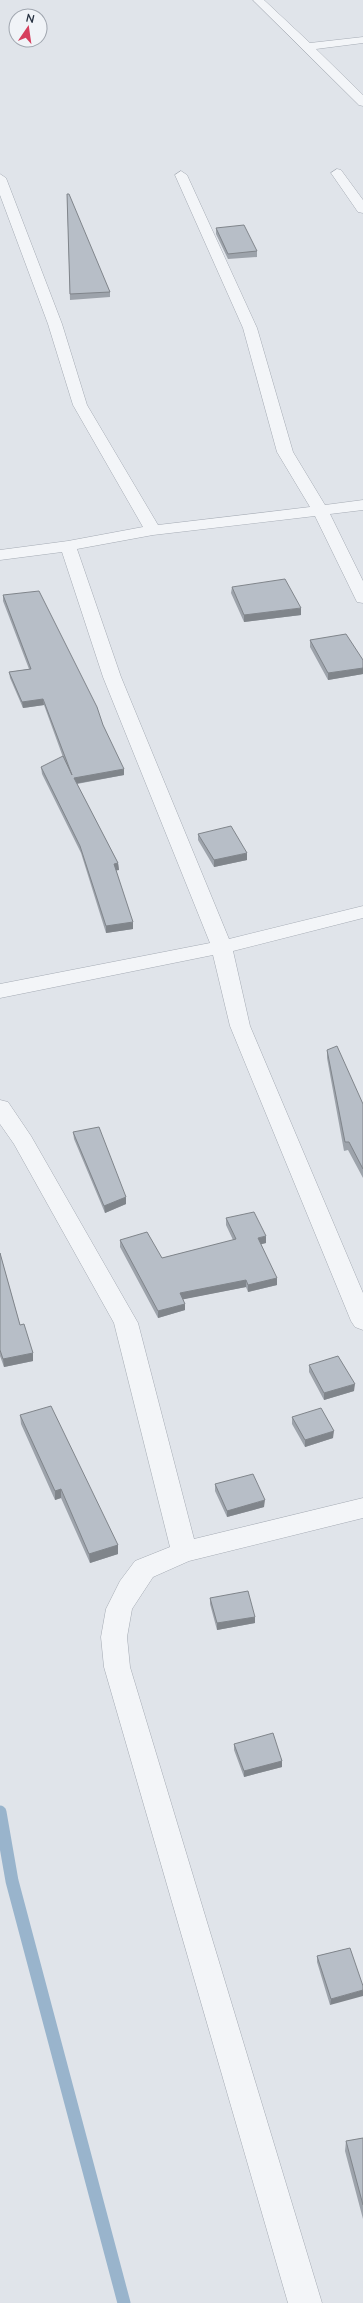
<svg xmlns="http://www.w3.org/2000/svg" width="363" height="2303" viewBox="0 0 363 2303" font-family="Lato,sans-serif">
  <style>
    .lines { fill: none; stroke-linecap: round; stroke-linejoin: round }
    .stream { stroke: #99b4cc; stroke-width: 13 }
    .minor-casing { stroke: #a5abb4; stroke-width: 1 }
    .minor { fill: #f3f5f8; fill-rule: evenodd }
    .wall { fill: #9da3ab }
    .shaded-wall { fill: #80858b }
    .building { fill: #b7bec7; stroke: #80858b }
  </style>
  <rect width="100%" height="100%" fill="#e0e4ea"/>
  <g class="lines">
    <!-- stream -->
    <path class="stream" d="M 0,1812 L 12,1881 L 124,2303"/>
    <!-- minor casing -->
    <g class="minor-casing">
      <path id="minor" d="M 253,0 L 264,0 L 310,43 L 363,37 L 363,43 L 316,49 L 363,95 L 363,106 L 359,105 Z
        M 337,169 L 341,170 L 363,200 L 363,213 L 358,212 L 331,173 Z
        M 181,171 L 187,175 L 257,328 L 293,452 L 325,505 L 363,500 L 363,510 L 330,514 L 363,581 L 363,603 L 357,602 L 355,598 L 315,516 L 153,535 L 77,549 L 121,677 L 229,939 L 363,906 L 363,918 L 233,951 L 250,1026 L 363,1293 L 363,1330 L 355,1327 L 351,1321 L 230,1026 L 213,955 L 0,998 L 0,984 L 210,943 L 103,677 L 62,552 L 0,560 L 0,550 L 68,541 L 143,527 L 73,405 L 48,324 L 0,195 L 0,174 L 6,178 L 62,324 L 87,405 L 158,525 L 310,507 L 277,452 L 243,328 L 175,175 Z
        M 0,1100 L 8,1102 L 31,1136 L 138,1323 L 194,1539 L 363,1498 L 363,1518 L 189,1561 L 153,1577 L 132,1609 L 127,1637 L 130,1667 L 322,2303 L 288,2303 L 104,1667 L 101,1637 L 106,1609 L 120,1581 L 135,1561 L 170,1547 L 114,1323 L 14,1144 L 0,1124 Z"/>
    </g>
    <!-- minor -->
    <use href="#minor" class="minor"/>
  </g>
  <!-- wall -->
  <path class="wall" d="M 67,194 L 110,292 L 110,297 L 70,300 Z
    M 216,228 L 257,251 L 257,257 L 228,259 L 216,234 Z
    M 232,587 L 301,615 L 244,622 L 231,593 Z
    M 3,595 L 103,725 L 124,775 L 77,784 L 118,863 L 119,870 L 116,870 L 133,929 L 106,933 L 81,853 L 42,774 L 41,767 L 64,760 L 44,705 L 23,708 L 10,678 L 9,672 L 29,669 L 3,601 Z
    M 310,640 L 363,660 L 363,674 L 328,680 L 310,647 Z
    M 198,834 L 247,860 L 214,867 L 198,840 Z
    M 327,1050 L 363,1104 L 363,1178 L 348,1150 L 344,1151 L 327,1058 Z
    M 73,1132 L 126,1204 L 105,1213 L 74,1139 Z
    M 226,1218 L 266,1243 L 261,1244 L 277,1285 L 248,1292 L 246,1287 L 183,1299 L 185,1310 L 158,1318 L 120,1247 L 120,1240 L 162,1258 L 233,1240 L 226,1225 Z
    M 0,1253 L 20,1325 L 33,1353 L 33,1361 L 4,1367 L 0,1356 Z
    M 309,1365 L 354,1391 L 324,1400 L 309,1372 Z
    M 20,1415 L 118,1545 L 118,1554 L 90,1563 L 61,1498 L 55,1500 L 21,1424 Z
    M 292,1417 L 333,1438 L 305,1447 L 292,1424 Z
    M 215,1484 L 264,1507 L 227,1517 L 215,1491 Z
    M 210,1598 L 255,1617 L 255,1623 L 217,1630 L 210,1604 Z
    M 234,1744 L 282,1761 L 282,1767 L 244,1777 L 234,1750 Z
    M 350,1948 L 330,2005 L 317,1962 L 317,1956 Z
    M 363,2138 L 363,2219 L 345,2151 L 346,2141 Z"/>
  <!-- shaded-wall -->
  <path class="shaded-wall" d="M 301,608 L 301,615 L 244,622 L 244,615 Z
    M 363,668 L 363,674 L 328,680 L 328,673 Z
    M 43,699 L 44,705 L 23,708 L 22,702 Z
    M 124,769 L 124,775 L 74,784 L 74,778 Z
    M 247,853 L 247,860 L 214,867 L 214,860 Z
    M 118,863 L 119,870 L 114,871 L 114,864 Z
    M 133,922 L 133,929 L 106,933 L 106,926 Z
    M 126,1197 L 126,1204 L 105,1213 L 104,1206 Z
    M 266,1236 L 266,1243 L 258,1245 L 258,1238 Z
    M 277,1278 L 277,1285 L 248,1292 L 248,1285 Z
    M 246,1280 L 246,1287 L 180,1300 L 180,1293 Z
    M 185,1304 L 185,1310 L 158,1318 L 158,1311 Z
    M 33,1353 L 33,1361 L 4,1367 L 3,1359 Z
    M 355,1384 L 354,1391 L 324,1400 L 324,1393 Z
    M 334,1431 L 333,1438 L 305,1447 L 305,1440 Z
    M 61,1489 L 61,1498 L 55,1500 L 55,1491 Z
    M 265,1500 L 264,1507 L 227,1517 L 227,1511 Z
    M 118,1545 L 118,1554 L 90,1563 L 89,1554 Z
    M 255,1617 L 255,1623 L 217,1630 L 217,1623 Z
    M 282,1761 L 282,1767 L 244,1777 L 244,1771 Z
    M 363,1990 L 363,1996 L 330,2005 L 331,1999 Z"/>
  <!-- building -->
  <path class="building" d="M 67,194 L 69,194 L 110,292 L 70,294 Z
    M 244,225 L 257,251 L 228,254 L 216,228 Z
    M 285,579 L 301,608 L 244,615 L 232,587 Z
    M 39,591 L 97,707 L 103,725 L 124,769 L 74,778 L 118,863 L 114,864 L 133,922 L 106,926 L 80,846 L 41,767 L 63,756 L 72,775 L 43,699 L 22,702 L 9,672 L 31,669 L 3,595 Z
    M 346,634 L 363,660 L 363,668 L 328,673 L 310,640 Z
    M 231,826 L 247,853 L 214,860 L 198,834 Z
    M 337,1046 L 363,1104 L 363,1169 L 349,1142 L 345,1142 L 327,1050 Z
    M 99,1127 L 126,1197 L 104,1206 L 73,1132 Z
    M 254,1212 L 266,1236 L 258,1238 L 277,1278 L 248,1285 L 246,1280 L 180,1293 L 185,1304 L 158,1311 L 120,1240 L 147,1232 L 162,1258 L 236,1239 L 226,1218 Z
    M 0,1253 L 20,1325 L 24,1324 L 33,1353 L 3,1359 L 0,1350 Z
    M 338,1356 L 355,1384 L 324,1393 L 309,1365 Z
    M 51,1406 L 118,1545 L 89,1554 L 61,1489 L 55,1491 L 20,1415 Z
    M 321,1408 L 334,1431 L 305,1440 L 292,1417 Z
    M 253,1474 L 265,1500 L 227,1511 L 215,1484 Z
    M 248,1591 L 255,1617 L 217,1623 L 210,1598 Z
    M 273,1733 L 282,1761 L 244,1771 L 234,1744 Z
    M 350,1948 L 363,1986 L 363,1990 L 331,1999 L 317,1956 Z
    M 363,2138 L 363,2205 L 346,2141 Z"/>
  <!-- north arrow -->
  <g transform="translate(28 28) rotate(13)"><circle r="19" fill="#f0f3f7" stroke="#a0a6af"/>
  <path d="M0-3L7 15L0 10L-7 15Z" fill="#d63e5d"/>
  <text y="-6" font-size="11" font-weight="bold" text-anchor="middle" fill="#283342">N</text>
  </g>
</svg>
